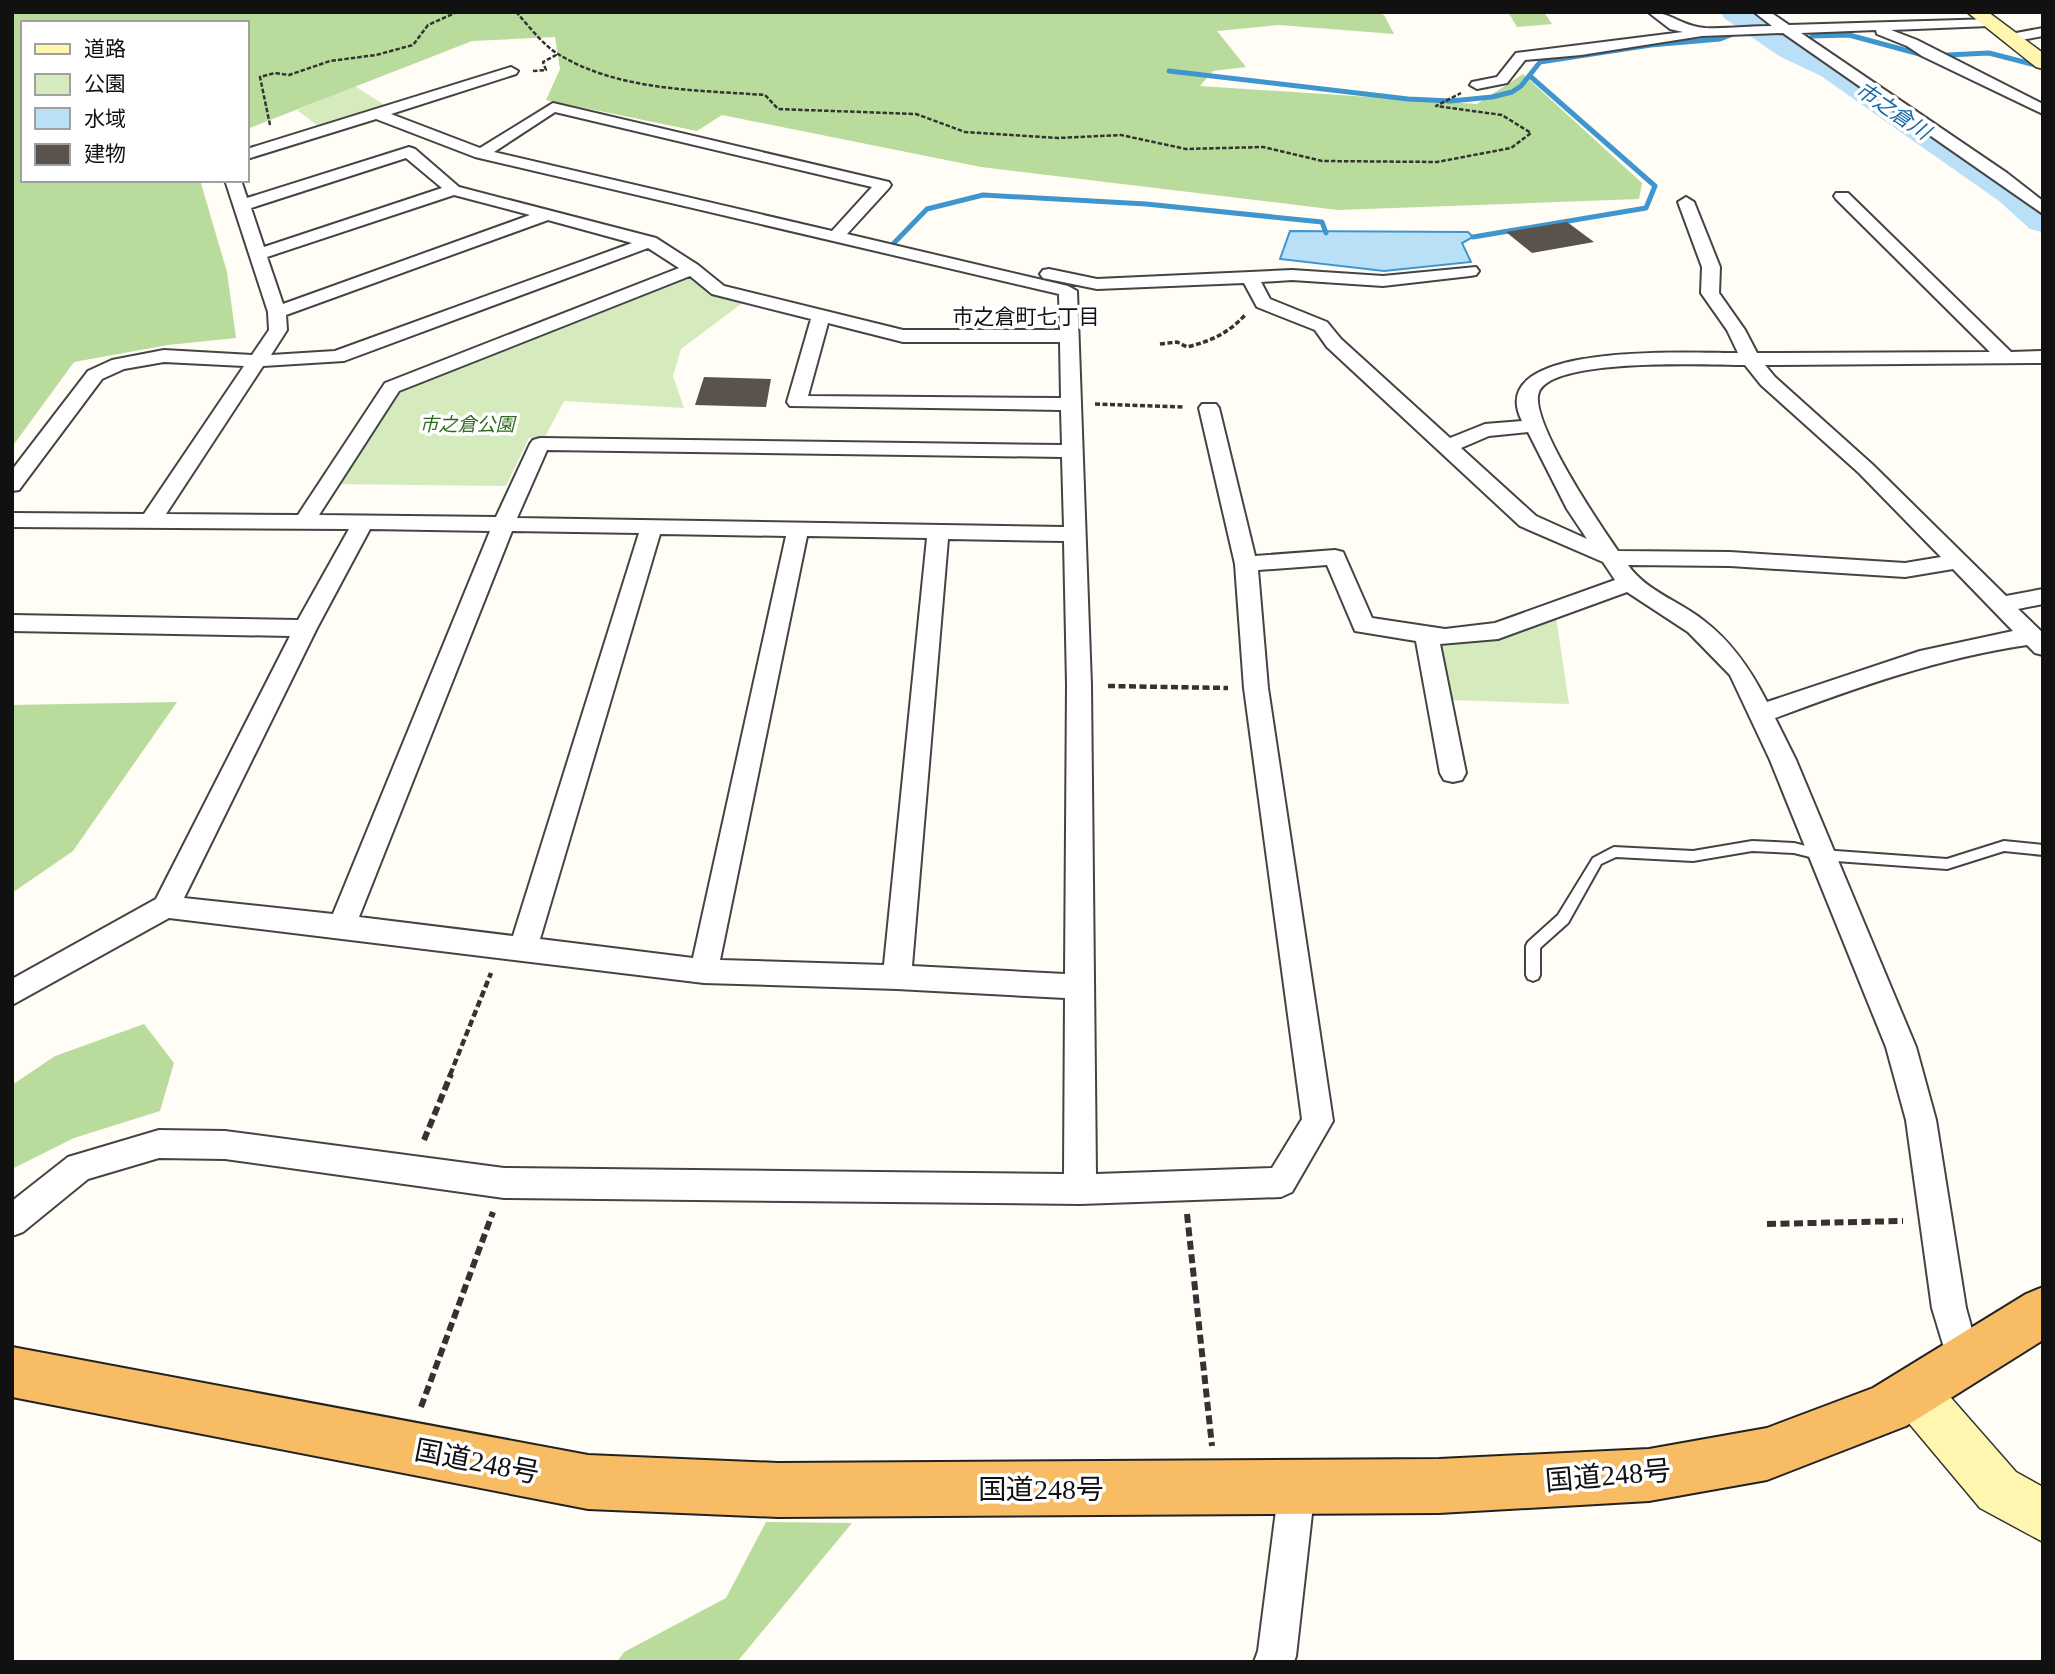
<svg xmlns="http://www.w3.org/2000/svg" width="2055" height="1674" viewBox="0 0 2055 1674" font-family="'Times New Roman','Noto Sans JP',serif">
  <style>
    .green { fill: #d5ebbd }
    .forest { fill: #b9dc9c }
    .water { fill: #b9e0f7; stroke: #3f96cf; stroke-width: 2 }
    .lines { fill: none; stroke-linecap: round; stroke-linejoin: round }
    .stream { stroke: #3f96cf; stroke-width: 5 }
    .river { fill: #b9e0f7; fill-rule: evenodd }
    .building { fill: #5a524d }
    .service-casing { stroke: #444; stroke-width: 4 }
    .minor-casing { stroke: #444; stroke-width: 4 }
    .secondary-casing { stroke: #333; stroke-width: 3 }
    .trunk-casing { stroke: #222; stroke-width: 4 }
    .path-far3 { stroke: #333; stroke-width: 2.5; stroke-dasharray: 4.5 2; stroke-linecap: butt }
    .path-far2 { stroke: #333; stroke-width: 3.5; stroke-dasharray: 5 2.5; stroke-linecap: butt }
    .path-far1 { stroke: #333; stroke-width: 4.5; stroke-dasharray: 7 3.5; stroke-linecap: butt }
    .path { stroke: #333; stroke-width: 6; stroke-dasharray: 9 4.5; stroke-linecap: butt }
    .service { fill: #fff; fill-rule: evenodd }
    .minor { fill: #fff; fill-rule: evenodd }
    .secondary { fill: #fff6b0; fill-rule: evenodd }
    .trunk { fill: #f7bc64; fill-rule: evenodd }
    .labels { text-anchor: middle; stroke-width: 7; stroke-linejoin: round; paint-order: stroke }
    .far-park-label { font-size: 19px; font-style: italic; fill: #2f6b1f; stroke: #fff }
    .far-water-label { font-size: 21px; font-style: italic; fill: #1768a6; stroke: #fff }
    .far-neighbourhood-label { font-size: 21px; fill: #111; stroke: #fff }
    .near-street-label { font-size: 28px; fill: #111; stroke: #fff }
  </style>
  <rect width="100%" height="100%" fill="#fffdf5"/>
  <!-- green -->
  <path class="green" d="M 355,86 L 386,106 L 317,125 L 297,110 Z
    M 692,269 L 718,290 L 749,298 L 681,349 L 673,376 L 684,408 L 564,401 L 545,437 L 529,438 L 506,486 L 329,484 L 392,387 Z
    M 1556,617 L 1569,704 L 1451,700 L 1435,643 Z"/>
  <!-- forest -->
  <path class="forest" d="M 12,12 L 1375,12 L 1384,15 L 1394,34 L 1279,25 L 1217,31 L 1246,67 L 1213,71 L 1200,86 L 1477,104 L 1523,74 L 1642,183 L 1639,199 L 1338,210 L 981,167 L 722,115 L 697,131 L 546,100 L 560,69 L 555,37 L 472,41 L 247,129 L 247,23 L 23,23 L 23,180 L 200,180 L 227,272 L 236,338 L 168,345 L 74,362 L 12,447 Z
    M 1508,12 L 1544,12 L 1552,24 L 1517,27 Z
    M 177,702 L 73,851 L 12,893 L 12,705 Z
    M 144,1024 L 174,1063 L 160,1111 L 74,1138 L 12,1169 L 12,1085 L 55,1056 Z
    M 766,1522 L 852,1523 L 737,1662 L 617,1662 L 624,1652 L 726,1598 Z"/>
  <!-- water -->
  <path class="water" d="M 1290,231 L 1468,232 L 1473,237 L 1462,243 L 1471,262 L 1384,271 L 1280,259 Z"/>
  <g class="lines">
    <!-- stream -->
    <path class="stream" d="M 1812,36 L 1849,35 L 1927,56 L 1989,53 L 2043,67
      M 1777,39 L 1783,38
      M 1169,71 L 1408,99 L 1451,101 L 1492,97 L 1512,92 L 1521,86 L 1540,62 L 1651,45 L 1720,39 L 1733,34 L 1744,18
      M 1473,237 L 1646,208 L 1655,186 L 1531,77
      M 893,244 L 927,209 L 983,195 L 1146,204 L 1322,222 L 1326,233"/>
    <!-- river -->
    <path class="river" d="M 1720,12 L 1756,12 L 1801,42 L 1845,62 L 2025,185 L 2043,201 L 2043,232 L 2030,229 L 1999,201 L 1821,76 L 1779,56 L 1724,18 Z"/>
  </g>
  <!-- building -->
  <path class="building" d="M 1567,222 L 1594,242 L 1532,253 L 1506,232 Z
    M 704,377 L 771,379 L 766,407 L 695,405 Z"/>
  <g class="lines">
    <!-- service casing -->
    <g class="service-casing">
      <path id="service" d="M 1752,841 L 1794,843 L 1822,850 L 1947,859 L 2004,841 L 2043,845 L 2043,855 L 2004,851 L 1947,869 L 1822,860 L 1794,853 L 1752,851 L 1693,861 L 1616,857 L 1601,864 L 1568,923 L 1540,948 L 1540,975 L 1538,979 L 1533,981 L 1528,979 L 1526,975 L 1526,946 L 1528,942 L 1558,915 L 1593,858 L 1610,849 L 1614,847 L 1693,851 Z"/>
    </g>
    <!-- minor casing -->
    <g class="minor-casing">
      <path id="minor" d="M 1648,12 C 1671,12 1681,26 1705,28 C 1727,29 1750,26 1772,26 L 1754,12 L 1770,12 L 1789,25 L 1994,19 L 1996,22 L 1989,26 L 1891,30 L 1917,40 L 2043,104 L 2043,114 L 1922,56 L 1907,46 L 1877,34 L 1876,30 L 1801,33 L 2007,173 L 2043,201 L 2043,214 L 1783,33 L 1702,36 L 1581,55 L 1525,60 L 1507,83 L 1477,89 L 1470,85 L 1472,82 L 1497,77 L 1516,53 L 1683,32 L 1670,29 Z
        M 2043,28 L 2043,36 L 2010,42 L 2003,38 L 2005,35 Z
        M 511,67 L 518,71 L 516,74 L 391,114 L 480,148 L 553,103 L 889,182 L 891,185 L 889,188 L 847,234 L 1068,286 L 1077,291 L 1091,685 L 1096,1174 L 1272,1168 L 1302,1119 L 1244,688 L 1235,564 L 1199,408 L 1202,404 L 1216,404 L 1219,408 L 1255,556 L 1335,550 L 1343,552 L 1372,618 L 1445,629 L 1495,623 L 1615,580 L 1603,562 L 1520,526 L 1327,347 L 1315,330 L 1257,307 L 1244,283 L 1097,289 L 1043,278 L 1040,274 L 1043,270 L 1049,269 L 1097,279 L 1292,270 L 1383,276 L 1476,267 L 1479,271 L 1476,275 L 1470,276 L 1383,286 L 1292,280 L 1261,282 L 1270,299 L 1327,322 L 1341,339 L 1450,438 L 1485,424 L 1522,421 C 1480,339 1700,354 1738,353 L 1727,330 L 1701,293 L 1702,267 L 1678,202 L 1686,197 L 1694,202 L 1720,267 L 1719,293 L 1745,330 L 1757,353 L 1990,352 L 1836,199 L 1834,196 L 1836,193 L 1848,193 L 2011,352 L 2043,351 L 2043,363 L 1765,365 L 1775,377 L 1873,465 L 2006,596 L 2043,589 L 2043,604 L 2018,609 L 2043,633 L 2043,655 L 2035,653 L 2027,645 C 1939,658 1858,687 1775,718 L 1796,760 L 1916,1047 L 1936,1120 L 1966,1308 L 1981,1362 L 1976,1374 L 1964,1379 L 1952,1374 L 1932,1308 L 1906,1120 L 1886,1047 L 1770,760 L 1730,675 L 1688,632 L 1627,592 L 1498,639 L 1440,644 L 1466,773 L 1462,780 L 1453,782 L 1444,780 L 1440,773 L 1416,641 L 1355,631 L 1327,565 L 1258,570 L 1268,688 L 1333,1121 L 1292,1192 L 1281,1197 L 1080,1204 L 504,1198 L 225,1159 L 159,1158 L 88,1179 L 23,1232 L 12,1236 L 12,1201 L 68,1157 L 159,1130 L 225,1131 L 504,1168 L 1064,1174 L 1065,998 L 897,989 L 704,983 L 169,918 L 12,1005 L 12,979 L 156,899 L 290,636 L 12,631 L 12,615 L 298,620 L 349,529 L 12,527 L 12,513 L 144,514 L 244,366 L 164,362 L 124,369 L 102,379 L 19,490 L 12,491 L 12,470 L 88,371 L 112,360 L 164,350 L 252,355 L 269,330 L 268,312 L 225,180 L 241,180 L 247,198 L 409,147 L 415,149 L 459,187 L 656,238 L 698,265 L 724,286 L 903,330 L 1060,330 L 1059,294 L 475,157 L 376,119 L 247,159 L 247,149 ZM 555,112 L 872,187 L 832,231 L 494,152 ZM 406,158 L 442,188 L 264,247 L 251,208 ZM 454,195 L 530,215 L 283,304 L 267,257 ZM 548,220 L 632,243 L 335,351 L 271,355 L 287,330 L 286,315 ZM 648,248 L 679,268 L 385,383 L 298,515 L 166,514 L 263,366 L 344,361 ZM 690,276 L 712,294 L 811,319 L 787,402 L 790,406 L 1061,410 L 1062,445 L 540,438 L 533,440 L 530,444 L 496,517 L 319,515 L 399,391 ZM 828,323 L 903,342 L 1060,342 L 1061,398 L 808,396 ZM 1745,365 L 1761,385 L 1859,473 L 1941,557 L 1905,563 L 1730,552 L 1618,551 C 1600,525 1528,419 1539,392 C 1553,357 1709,365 1745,365 ZM 1528,432 L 1567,509 L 1587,539 L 1536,516 L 1461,448 L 1489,436 ZM 547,450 L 1062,457 L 1064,527 L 517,518 ZM 370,529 L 490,531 L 333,914 L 184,898 L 317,628 ZM 512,531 L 639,533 L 513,936 L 359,917 ZM 660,534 L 786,536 L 693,958 L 540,939 ZM 807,536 L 927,538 L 884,965 L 720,960 ZM 948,539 L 1064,541 L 1067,685 L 1065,974 L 912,966 ZM 1628,565 L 1730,566 L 1905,577 L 1953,569 L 2013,631 L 1920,651 L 1767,702 C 1751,670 1732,642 1703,620 C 1679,601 1646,591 1628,565 Z
        M 1297,1469 L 1310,1474 L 1315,1487 L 1296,1656 L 1294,1662 L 1254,1662 L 1258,1651 L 1279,1487 L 1284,1474 Z"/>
    </g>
    <!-- secondary casing -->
    <g class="secondary-casing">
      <path id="secondary" d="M 1967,12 L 1988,12 L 2043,53 L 2043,69 L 2036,67 Z
        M 1914,1368 L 1931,1375 L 2016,1472 L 2043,1487 L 2043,1542 L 1980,1508 L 1897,1409 L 1890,1392 L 1897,1375 Z"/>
    </g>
    <!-- trunk casing -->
    <g class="trunk-casing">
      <path id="trunk" d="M 2043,1287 L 2043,1340 L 1906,1426 L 1767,1480 L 1649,1501 L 1439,1513 L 778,1517 L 588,1509 L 12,1397 L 12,1347 L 588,1455 L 778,1463 L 1439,1459 L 1649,1449 L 1767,1428 L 1873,1388 L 2026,1294 Z"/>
    </g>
    <!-- path-far3 -->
    <path class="path-far3" d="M 516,12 C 529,26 542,44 558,54 C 618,91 697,90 765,95 L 778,109 L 916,114 L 965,132 L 1058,138 L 1121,135 L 1186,149 L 1263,147 L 1322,161 L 1437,162 L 1511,148 L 1531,133 L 1502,115 L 1436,106 L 1461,93
      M 533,71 L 546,70 L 543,62 L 558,54
      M 270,125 L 260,77 L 275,73 L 289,75 L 330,61 L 376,55 L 413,45 L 428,25 L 457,12"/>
    <!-- path-far2 -->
    <path class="path-far2" d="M 1160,344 L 1177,342 L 1187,347 C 1211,341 1229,333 1246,314
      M 1095,404 L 1184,407"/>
    <!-- path-far1 -->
    <path class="path-far1" d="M 1108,686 L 1228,688
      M 450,1075 L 491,973"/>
    <!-- path -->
    <path class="path" d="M 424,1140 L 451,1074
      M 1187,1214 L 1212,1446
      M 1767,1224 L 1903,1221
      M 421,1407 L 493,1212"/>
    <!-- service -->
    <use href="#service" class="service"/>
    <!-- minor -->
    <use href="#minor" class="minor"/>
    <!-- secondary -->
    <use href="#secondary" class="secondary"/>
    <!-- trunk -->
    <use href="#trunk" class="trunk"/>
  </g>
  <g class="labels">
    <!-- far-park labels -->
    <g class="far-park-label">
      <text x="467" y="431">市之倉公園</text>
    </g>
    <!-- far-water labels -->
    <g class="far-water-label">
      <text transform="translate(1893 111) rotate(34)" y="7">市之倉川</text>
    </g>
    <!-- far-neighbourhood labels -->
    <g class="far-neighbourhood-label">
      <text x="1026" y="324">市之倉町七丁目</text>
    </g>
    <!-- near-street labels -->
    <g class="near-street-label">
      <text transform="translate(477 1461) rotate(11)" y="10">国道248号</text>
      <text transform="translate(1608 1475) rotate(-5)" y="10">国道248号</text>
      <text x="1041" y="1499">国道248号</text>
    </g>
  </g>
  <!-- border -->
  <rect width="2055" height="1674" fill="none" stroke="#111111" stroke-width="28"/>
  <!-- legend -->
  <rect x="21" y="21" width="228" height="161" fill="#ffffff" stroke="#a0a0a0" stroke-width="2"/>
  <rect x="35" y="44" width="35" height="10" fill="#fff6b0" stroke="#a0a0a0" stroke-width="2"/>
  <text x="84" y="56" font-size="21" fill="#111111">道路</text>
  <rect x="35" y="74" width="35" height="21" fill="#d5ebbd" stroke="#a0a0a0" stroke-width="2"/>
  <text x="84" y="91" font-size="21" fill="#111111">公園</text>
  <rect x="35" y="108" width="35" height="21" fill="#b9e0f7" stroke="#a0a0a0" stroke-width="2"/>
  <text x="84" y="126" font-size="21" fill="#111111">水域</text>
  <rect x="35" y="144" width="35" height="21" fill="#5a524d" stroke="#a0a0a0" stroke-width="2"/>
  <text x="84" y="161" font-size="21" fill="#111111">建物</text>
</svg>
